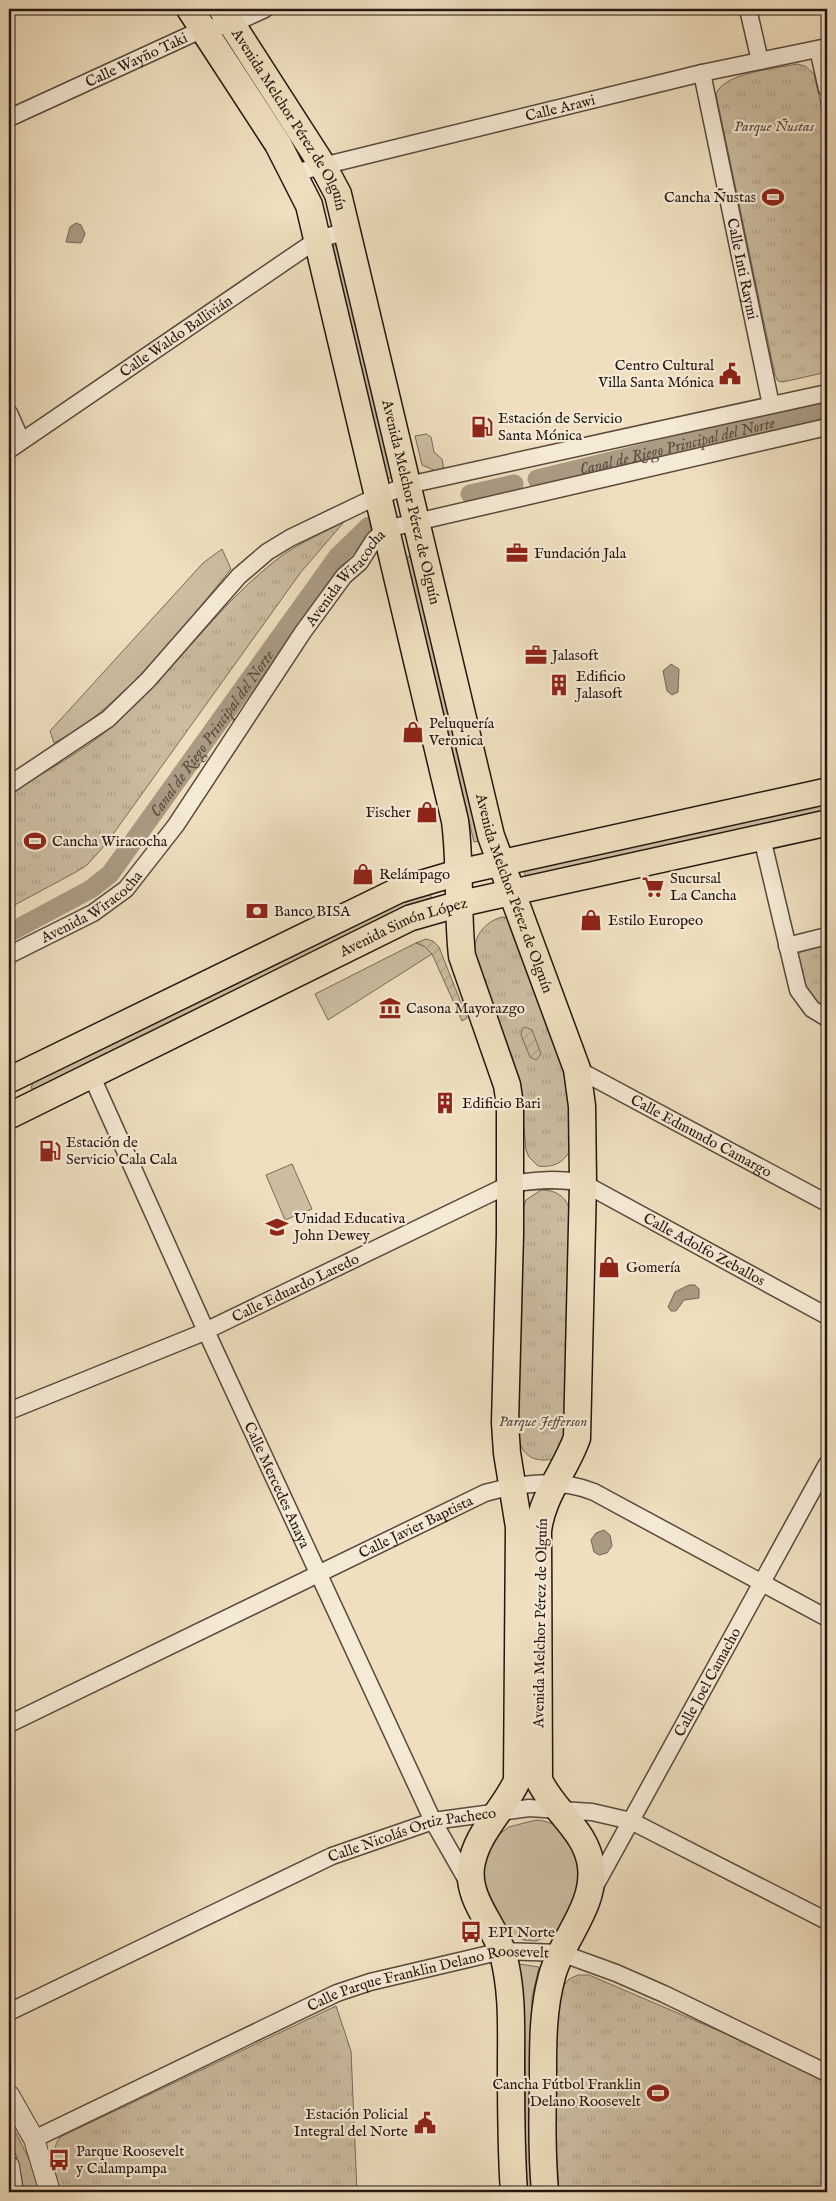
<svg xmlns="http://www.w3.org/2000/svg" width="836" height="2201" viewBox="0 0 836 2201" font-family="'IM FELL English',serif">
  <style>
    .grass { fill: #ccbda1; stroke: #786a59 }
    .park { fill: url(#park-tufts); stroke: #786a59 }
    .garden { fill: url(#garden-furrows); stroke: #786a59 }
    .water { fill: #aa9b84; stroke: #746656 }
    .lines { fill: none; stroke-linecap: round; stroke-linejoin: round }
    .canal { stroke: #aa9b84; stroke-width: 19 }
    .minor-casing { stroke: #57493c; stroke-width: 19 }
    .tertiary-casing { stroke: #57493c; stroke-width: 22 }
    .primary-casing { stroke: #241711; stroke-width: 28 }
    .trunk-casing { stroke: #241711; stroke-width: 29 }
    .minor { stroke: #f5ead5; stroke-width: 16 }
    .tertiary { stroke: #f5ead5; stroke-width: 20 }
    .primary { stroke: #efdfbf; stroke-width: 25 }
    .trunk { stroke: #efdfbf; stroke-width: 26 }
    .labels { text-anchor: middle; stroke-width: 4.5; stroke-linejoin: round; paint-order: stroke }
    .street-label { font-size: 15px; fill: #241711; stroke: #f5ead5 }
    .park-label { font-size: 15px; font-style: italic; fill: #56493c; stroke: #f5ead5 }
    .poi-label { font-size: 15px; fill: #241711; stroke: #f5ead5; text-anchor: start }
    .water-label { font-size: 16px; font-style: italic; fill: #5a4c3f; stroke: #f5ead5 }
  </style>
  <defs>
    <pattern id="park-tufts" width="24" height="20" patternUnits="userSpaceOnUse" patternTransform="scale(1.25)"><rect width="24" height="20" fill="#ccbda1"/><path d="M3 7l-1-3M5 7V3M7 7l1-3M15 17l-1-3M17 17v-4M19 17l1-3" fill="none" stroke="#afa28a"/></pattern>
    <pattern id="garden-furrows" width="10" height="10" patternUnits="userSpaceOnUse" patternTransform="scale(1.25)"><rect width="10" height="10" fill="#ccbda1"/><path d="M-1 1l2-2M0 10L10 0M9 11l2-2" fill="none" stroke="#afa28a"/></pattern>
  </defs>
  <rect width="100%" height="100%" fill="#efdfbf"/>
  <filter id="stains"><feTurbulence type="fractalNoise" baseFrequency=".004" numOctaves="4"/><feColorMatrix values="0 0 0 0 .2 0 0 0 0 .09 0 0 0 0 .02 0 0 0 .5 -.17"/></filter>
  <radialGradient id="worn" r=".72"><stop offset=".6" stop-color="#630" stop-opacity="0"/><stop offset="1" stop-color="#630" stop-opacity=".3"/></radialGradient>
  <!-- grass -->
  <path class="grass" d="M 340,245 L 394,477 L 387,479 L 333,246 Z
    M 426,434 L 431,437 L 434,452 L 442,459 L 444,470 L 436,471 L 422,465 L 415,436 Z
    M 222,549 L 231,569 C 187,623 142,680 87,723 C 77,731 65,737 54,743 L 50,731 L 203,563 Z
    M 413,556 L 482,841 L 474,842 L 406,557 Z
    M 827,802 L 827,814 L 527,882 L 524,870 Z
    M 430,891 L 431,898 L 407,907 L 34,1090 L 31,1088 L 34,1080 L 402,898 Z
    M 416,943 L 424,946 L 432,954 L 328,1020 L 315,994 Z
    M 292,1164 L 312,1209 L 285,1220 L 266,1175 Z
    M 536,1820 C 571,1823 574,1849 584,1877 L 564,1923 L 552,1935 L 536,1941 L 524,1940 L 512,1935 L 503,1926 L 484,1889 L 483,1856 L 498,1835 L 509,1827 Z
    M 519,1964 L 539,1967 L 532,1997 L 530,2107 L 534,2192 L 527,2192 C 522,2116 530,2040 519,1964 Z
    M 9,2119 L 29,2159 L 40,2192 L 23,2192 C 23,2166 9,2144 9,2119 Z"/>
  <!-- park -->
  <path class="park" d="M 797,64 L 805,66 L 814,74 L 827,132 L 827,372 L 783,382 L 778,381 L 775,375 L 716,94 C 725,72 775,69 797,64 Z
    M 344,522 L 301,572 L 106,844 L 87,865 L 76,872 L 9,908 L 9,794 C 45,771 85,751 117,722 C 172,674 214,610 271,564 C 292,546 319,535 344,522 Z
    M 502,917 L 509,918 L 562,1059 L 569,1089 L 571,1148 C 565,1162 554,1168 538,1166 L 529,1157 L 526,1150 L 520,1086 L 474,954 C 474,935 485,922 502,917 Z
    M 827,945 L 827,1010 L 807,995 L 797,953 Z
    M 541,1190 C 556,1190 566,1196 570,1211 L 567,1436 C 564,1442 560,1452 555,1457 C 553,1460 548,1460 544,1460 C 528,1460 521,1451 518,1436 L 523,1209 L 526,1200 Z
    M 578,1975 L 589,1975 L 738,2039 L 827,2081 L 827,2192 L 559,2192 L 554,2117 L 556,2021 L 562,1988 L 569,1979 Z
    M 336,2006 L 351,2051 L 357,2192 L 60,2192 C 56,2174 48,2154 60,2137 Z"/>
  <!-- garden -->
  <path class="garden" d="M 426,939 L 433,941 L 439,947 L 467,1018 L 462,1021 L 432,954 L 424,946 L 416,943 Z
    M 525,1027 L 532,1030 L 541,1054 L 536,1060 L 530,1057 L 521,1035 L 522,1029 Z"/>
  <!-- water -->
  <path class="water" d="M 76,223 L 81,225 L 85,234 L 81,243 L 66,242 L 70,227 Z
    M 671,664 L 679,669 L 678,692 L 672,695 L 667,691 L 663,671 Z
    M 689,1285 L 695,1285 L 699,1289 L 699,1298 L 684,1300 L 676,1311 L 671,1311 L 668,1307 L 675,1292 Z
    M 604,1530 L 610,1535 L 612,1546 L 607,1553 L 599,1555 L 594,1552 L 591,1540 L 596,1533 Z"/>
  <g class="lines">
    <!-- canal -->
    <g class="canal">
      <path id="s1" d="M 537,479 L 817,411"/>
      <path d="M 470,494 L 514,484"/>
      <path id="s2" d="M 9,933 L 91,889 L 110,874 L 338,556 L 369,526"/>
    </g>
    <!-- minor casing -->
    <g class="minor-casing">
      <g id="minor">
        <path d="M 748,9 L 760,61"/>
        <path d="M 818,49 L 827,89"/>
        <path id="s3" d="M 702,73 L 771,405"/>
        <path id="s4" d="M 9,118 L 203,29 L 232,24 L 265,9"/>
        <path id="s5" d="M 294,173 L 702,73 L 827,47"/>
        <path d="M 9,413 L 21,440"/>
        <path id="s6" d="M 9,450 L 318,239 L 348,231"/>
        <path d="M 9,785 L 108,719 L 148,680 L 239,576 L 267,552 L 290,538 L 363,503 L 408,485 L 827,393"/>
        <path d="M 762,838 L 798,990 L 812,1009 L 827,1018"/>
        <path d="M 787,946 L 827,936"/>
        <path id="s7" d="M 9,955 L 93,913 L 126,889 L 176,825 L 303,632 L 344,576 L 360,562 L 374,540 L 386,529 L 827,427"/>
        <path id="s8" d="M 577,1069 L 827,1203"/>
        <path id="s9" d="M 92,1077 L 206,1331 L 433,1821 L 469,1884"/>
        <path id="s10" d="M 9,1411 L 197,1335 L 510,1184 C 535,1180 558,1178 583,1183 L 827,1316"/>
        <path id="s11" d="M 9,1724 L 485,1493 C 522,1483 558,1478 594,1492 L 827,1618"/>
        <path id="s12" d="M 594,1888 L 827,1464"/>
        <path id="s13" d="M 9,2012 L 332,1856 L 433,1821 L 529,1808 L 592,1812 L 631,1821 L 827,1921"/>
        <path id="s14" d="M 34,2139 L 337,1993 L 370,1982 L 502,1951 L 561,1953 L 616,1973 L 664,1994 L 827,2073"/>
      </g>
    </g>
    <!-- tertiary casing -->
    <g class="tertiary-casing">
      <path id="tertiary" d="M 9,2095 L 34,2139 L 50,2192
        M 9,2166 L 13,2192"/>
    </g>
    <!-- primary casing -->
    <g class="primary-casing">
      <g id="primary">
        <path d="M 9,1080 L 399,890 L 460,872 L 827,791"/>
        <path id="s15" d="M 9,1116 L 410,918 L 459,904 L 827,823"/>
      </g>
    </g>
    <!-- trunk casing -->
    <g class="trunk-casing">
      <g id="trunk">
        <path d="M 190,9 L 278,144 L 309,205 L 455,821 C 461,866 457,911 462,956 L 507,1085 L 510,1105 L 510,1234 L 505,1423 L 507,1453 L 519,1527 L 517,1781 C 503,1811 476,1833 471,1867 C 467,1900 494,1924 503,1954 C 513,1992 511,2029 511,2067 C 511,2109 511,2151 514,2192"/>
        <path id="s16" d="M 222,9 L 323,166 L 338,194 L 491,836 L 577,1069 L 582,1106 L 583,1183 L 577,1438 C 565,1471 542,1496 538,1531 L 539,1780 C 553,1811 587,1831 591,1866 C 596,1907 562,1938 552,1976 C 542,2012 543,2049 543,2086 C 542,2121 542,2157 545,2192"/>
      </g>
    </g>
    <!-- minor -->
    <use href="#minor" class="minor"/>
    <!-- tertiary -->
    <use href="#tertiary" class="tertiary"/>
    <!-- primary -->
    <use href="#primary" class="primary"/>
    <!-- trunk -->
    <use href="#trunk" class="trunk"/>
  </g>
  <!-- icons -->
  <defs>
    <g id="stadium-bare" transform="scale(1.725)"><path d="M0-5a6.5 5 0 1 0 0 10a6.5 5 0 1 0 0-10ZM-3.5-1.8h7v3.6h-7Z" fill="#8f2418" stroke="#f5ead5" stroke-width="2.5" paint-order="stroke"/></g>
    <g id="civic-bare" transform="scale(1.725)"><path d="M-.6-6.5H3V-4.5H.6V-3L4-1V1h2V6H-6V1h2V-1L-.6-3ZM-1.2 2.5V6h2.4V2.5Z" fill="#8f2418" stroke="#f5ead5" stroke-width="2.5" paint-order="stroke"/></g>
    <g id="fuel-bare" transform="scale(1.725)"><path d="M-5.5-6h7V0h2V4h1.3V-2.5L3-4.5l.8-.8L6-3V5H2.5V1h-1V6h-7ZM-4.2-4.7v3.2H.2V-4.7Z" fill="#8f2418" stroke="#f5ead5" stroke-width="2.5" paint-order="stroke"/></g>
    <g id="office-bare" transform="scale(1.725)"><path d="M-6-3h4V-5.5h4V-3h4V5H-6ZM-1-4.5V-3h2v-1.5ZM-6 0V1H6V0Z" fill="#8f2418" stroke="#f5ead5" stroke-width="2.5" paint-order="stroke"/></g>
    <g id="building-bare" transform="scale(1.725)"><path d="M-4-6H4V6H1V3H-1V6H-4ZM-2.5-4.3h1.7v1.8h-1.7ZM.8-4.3h1.7v1.8H.8ZM-2.5-1h1.7V.8h-1.7ZM.8-1h1.7V.8H.8Z" fill="#8f2418" stroke="#f5ead5" stroke-width="2.5" paint-order="stroke"/></g>
    <g id="shop-bare" transform="scale(1.725)"><path d="M-5-2.5h2.3a2.7 3.5 0 0 1 5.4 0H5L5.5 6h-11ZM-1.5-2.5h3a1.5 2.3 0 0 0-3 0Z" fill="#8f2418" stroke="#f5ead5" stroke-width="2.5" paint-order="stroke"/></g>
    <g id="supermarket-bare" transform="scale(1.725)"><path d="M-6-5.5h2.5l.6 2H6L4.5 2H-2.5L-4.4-4H-6ZM-1.5 3.2a1.3 1.3 0 1 0 .1 0ZM3 3.2a1.3 1.3 0 1 0 .1 0Z" fill="#8f2418" stroke="#f5ead5" stroke-width="2.5" paint-order="stroke"/></g>
    <g id="bank-bare" transform="scale(1.725)"><path d="M-6-4H6V4H-6ZM0-2.3a2.3 2.3 0 1 0 0 4.6a2.3 2.3 0 1 0 0-4.6Z" fill="#8f2418" stroke="#f5ead5" stroke-width="2.5" paint-order="stroke"/></g>
    <g id="museum-bare" transform="scale(1.725)"><path d="M0-6L6-3V-2H-6V-3ZM-5-1h2V3h-2ZM-1-1h2V3h-2ZM3-1h2V3H3ZM-6 4H6V6H-6Z" fill="#8f2418" stroke="#f5ead5" stroke-width="2.5" paint-order="stroke"/></g>
    <g id="school-bare" transform="scale(1.725)"><path d="M0-5L7-2L0 1L-7-2ZM-4 1L0 2.5L4 1V4Q0 6-4 4Z" fill="#8f2418" stroke="#f5ead5" stroke-width="2.5" paint-order="stroke"/></g>
    <g id="bus-bare" transform="scale(1.725)"><path d="M-5-6H5V4H4V6H2V4H-2V6H-4V4H-5ZM-3.5-4V0h7V-4ZM-3.5 1.2v1.5H-2V1.2ZM2 1.2v1.5H3.5V1.2Z" fill="#8f2418" stroke="#f5ead5" stroke-width="2.5" paint-order="stroke"/></g>
  </defs>
  <g fill-rule="evenodd">
    <use href="#stadium-bare" x="773" y="197"/>
    <use href="#civic-bare" x="730" y="374"/>
    <use href="#fuel-bare" x="482" y="427"/>
    <use href="#office-bare" x="517" y="553"/>
    <use href="#office-bare" x="536" y="655"/>
    <use href="#building-bare" x="559" y="685"/>
    <use href="#shop-bare" x="413" y="732"/>
    <use href="#shop-bare" x="427" y="812"/>
    <use href="#stadium-bare" x="35" y="841"/>
    <use href="#shop-bare" x="363" y="874"/>
    <use href="#supermarket-bare" x="653" y="887"/>
    <use href="#bank-bare" x="257" y="911"/>
    <use href="#shop-bare" x="591" y="920"/>
    <use href="#museum-bare" x="390" y="1008"/>
    <use href="#building-bare" x="445" y="1103"/>
    <use href="#fuel-bare" x="50" y="1151"/>
    <use href="#school-bare" x="277" y="1227"/>
    <use href="#shop-bare" x="609" y="1267"/>
    <use href="#bus-bare" x="471" y="1932"/>
    <use href="#stadium-bare" x="658" y="2093"/>
    <use href="#civic-bare" x="425" y="2123"/>
    <use href="#bus-bare" x="59" y="2160"/>
  </g>
  <g class="labels">
    <!-- street labels -->
    <g class="street-label">
      <text dy="5" stroke="none"><textPath href="#s4" startOffset="140">Calle Wayño Taki</textPath></text>
      <text dy="5" stroke="none"><textPath href="#s5" startOffset="274">Calle Arawi</textPath></text>
      <text dy="5" stroke="none"><textPath href="#s16" startOffset="130">Avenida Melchor Pérez de Olguín</textPath></text>
      <text dy="5" stroke="none"><textPath href="#s3" startOffset="200">Calle Inti Raymi</textPath></text>
      <text dy="5" stroke="none"><textPath href="#s6" startOffset="202">Calle Waldo Ballivián</textPath></text>
      <text dy="5" stroke="none"><textPath href="#s16" startOffset="535">Avenida Melchor Pérez de Olguín</textPath></text>
      <text dy="5" stroke="none"><textPath href="#s7" startOffset="516">Avenida Wiracocha</textPath></text>
      <text dy="5" stroke="none"><textPath href="#s16" startOffset="940">Avenida Melchor Pérez de Olguín</textPath></text>
      <text dy="5" stroke="none"><textPath href="#s7" startOffset="96">Avenida Wiracocha</textPath></text>
      <text dy="5" stroke="none"><textPath href="#s15" startOffset="438">Avenida Simón López</textPath></text>
      <text dy="5" stroke="none"><textPath href="#s8" startOffset="141">Calle Edmundo Camargo</textPath></text>
      <text dy="5" stroke="none"><textPath href="#s10" startOffset="762">Calle Adolfo Zeballos</textPath></text>
      <text dy="5" stroke="none"><textPath href="#s10" startOffset="312">Calle Eduardo Laredo</textPath></text>
      <text dy="5" stroke="none"><textPath href="#s9" startOffset="448">Calle Mercedes Anaya</textPath></text>
      <text dy="5" stroke="none"><textPath href="#s11" startOffset="452">Calle Javier Baptista</textPath></text>
      <text transform="translate(540 1623) rotate(-89)" y="5">Avenida Melchor Pérez de Olguín</text>
      <text dy="5" stroke="none"><textPath href="#s12" startOffset="235">Calle Joel Camacho</textPath></text>
      <text dy="5" stroke="none"><textPath href="#s13" startOffset="442">Calle Nicolás Ortiz Pacheco</textPath></text>
      <text dy="5" stroke="none"><textPath href="#s14" startOffset="429">Calle Parque Franklin Delano Roosevelt</textPath></text>
    </g>
    <!-- park labels -->
    <g class="park-label">
      <text x="774" y="131">Parque Ñustas</text>
      <text x="543" y="1426">Parque Jefferson</text>
    </g>
    <!-- poi labels -->
    <g class="poi-label">
      <text x="756" y="202" text-anchor="end">Cancha Ñustas</text>
      <text x="714" y="370" text-anchor="end">Centro Cultural<tspan x="714" dy="17">Villa Santa Mónica</tspan></text>
      <text x="498" y="423">Estación de Servicio<tspan x="498" dy="17">Santa Mónica</tspan></text>
      <text x="534" y="558">Fundación Jala</text>
      <text x="552" y="660">Jalasoft</text>
      <text x="576" y="681">Edificio<tspan x="576" dy="17">Jalasoft</tspan></text>
      <text x="429" y="728">Peluquería<tspan x="429" dy="17">Veronica</tspan></text>
      <text x="411" y="817" text-anchor="end">Fischer</text>
      <text x="52" y="846">Cancha Wiracocha</text>
      <text x="379" y="879">Relámpago</text>
      <text x="670" y="883">Sucursal<tspan x="670" dy="17">La Cancha</tspan></text>
      <text x="274" y="916">Banco BISA</text>
      <text x="608" y="925">Estilo Europeo</text>
      <text x="406" y="1013">Casona Mayorazgo</text>
      <text x="462" y="1108">Edificio Bari</text>
      <text x="66" y="1147">Estación de<tspan x="66" dy="17">Servicio Cala Cala</tspan></text>
      <text x="294" y="1223">Unidad Educativa<tspan x="294" dy="17">John Dewey</tspan></text>
      <text x="626" y="1272">Gomería</text>
      <text x="488" y="1937">EPI Norte</text>
      <text x="641" y="2089" text-anchor="end">Cancha Fútbol Franklin<tspan x="641" dy="17">Delano Roosevelt</tspan></text>
      <text x="408" y="2119" text-anchor="end">Estación Policial<tspan x="408" dy="17">Integral del Norte</tspan></text>
      <text x="76" y="2156">Parque Roosevelt<tspan x="76" dy="17">y Calampampa</tspan></text>
    </g>
    <!-- water labels -->
    <g class="water-label">
      <text dy="6" stroke="none"><textPath href="#s1" startOffset="144">Canal de Riego Principal del Norte</textPath></text>
      <text dy="6" stroke="none"><textPath href="#s2" startOffset="291">Canal de Riego Principal del Norte</textPath></text>
    </g>
  </g>
  <!-- margin -->
  <rect width="836" height="2201" fill="none" stroke="#efdfbf" stroke-width="30"/>
  <rect x="10" y="10" width="816" height="2181" fill="none" stroke="#241711" stroke-width="2.5"/>
  <rect x="15" y="15" width="806" height="2171" fill="none" stroke="#241711"/>
  <rect width="100%" height="100%" filter="url(#stains)"/>
  <rect width="100%" height="100%" fill="url(#worn)"/>
</svg>
